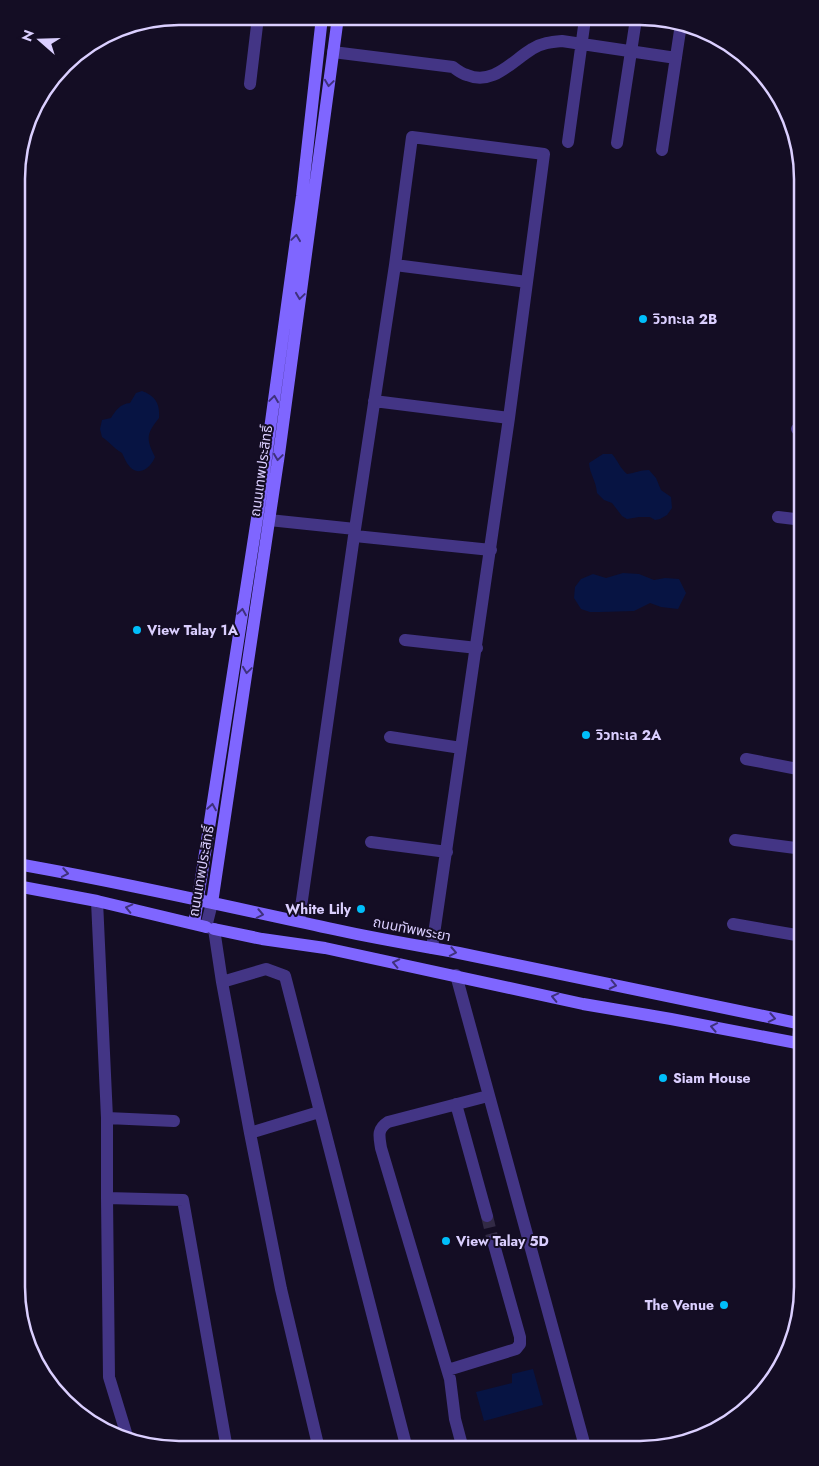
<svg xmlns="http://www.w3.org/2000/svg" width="819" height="1466" viewBox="0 0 819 1466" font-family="Jost,'Noto Sans Thai',sans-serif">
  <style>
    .water { fill: #071443 }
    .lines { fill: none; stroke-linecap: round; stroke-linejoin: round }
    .minor-tunnel { stroke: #322a45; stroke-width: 12; stroke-dasharray: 12 6; stroke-linecap: butt }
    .minor { stroke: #433585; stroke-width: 12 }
    .tertiary { stroke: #433585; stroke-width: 12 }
    .secondary { stroke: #7f66ff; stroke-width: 12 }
    .oneway { stroke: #3f317c }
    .poi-dot { fill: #00befa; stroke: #140d24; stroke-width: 2 }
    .labels { text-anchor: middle; stroke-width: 4; stroke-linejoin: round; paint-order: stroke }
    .poi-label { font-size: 14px; font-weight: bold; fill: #dbcfff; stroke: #140d24; text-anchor: start }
    .street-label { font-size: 14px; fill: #dbcfff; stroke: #140d24 }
    .rim { fill: none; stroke: #dbcfff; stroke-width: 2.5 }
  </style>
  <rect width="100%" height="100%" fill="#140d24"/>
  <!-- water -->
  <path class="water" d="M 142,391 C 156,396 160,404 159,418 C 146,434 146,439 155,457 C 151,467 140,477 130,467 C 126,463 124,457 122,453 C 113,448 110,442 102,437 L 100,429 L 102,420 L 111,418 C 116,410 120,404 130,403 L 136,393 Z
    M 603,454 L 612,454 C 618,461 620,468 627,474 C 636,473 639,470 649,470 L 656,478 L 661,490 L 671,497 L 672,508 L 667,515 L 660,519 L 655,520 L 650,517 L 639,517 L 627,519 L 622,516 L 612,503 L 604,500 L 597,493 C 596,480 590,475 589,463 Z
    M 623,573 L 639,574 L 654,580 L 665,578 L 679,579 L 686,593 L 678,609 L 661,607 L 650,603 L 634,611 L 600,612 L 590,612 L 581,609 L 574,598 L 575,587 L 581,579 L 593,574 L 606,578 Z
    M 533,1369 L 543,1405 L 484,1421 L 476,1392 L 512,1383 L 512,1374 Z"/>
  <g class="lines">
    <!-- minor-tunnel -->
    <path class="minor-tunnel" d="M 487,1216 L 493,1241"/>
    <!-- minor -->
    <path class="minor" d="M 333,52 L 453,67 C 457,70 462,74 467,75 C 493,86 512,61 532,49 C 541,43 551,42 562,41 L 676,58
      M 250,84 L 258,17
      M 568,142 L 585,19
      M 617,143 L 636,19
      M 662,150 L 681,24
      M 395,265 L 527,282
      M 374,401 L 509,418
      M 797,429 L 803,429
      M 778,517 L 803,520
      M 269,520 L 355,529
      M 355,536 L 491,550
      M 405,640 L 477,648
      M 390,737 L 461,748
      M 746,759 L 803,770
      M 735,840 L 803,849
      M 371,842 L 447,852
      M 97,901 L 107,1118 L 107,1198 L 109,1377 L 127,1436
      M 299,921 L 355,529 L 395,265 L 412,137 L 544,154 L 509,418 L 432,948
      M 733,924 L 802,936
      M 214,929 L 222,982 L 250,1133 L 281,1289 L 319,1449
      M 456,975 L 586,1450
      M 222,982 L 266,969 L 285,976 L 407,1449
      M 800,1024 L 802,1013
      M 456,1104 L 487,1216
      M 107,1118 L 174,1121
      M 250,1133 L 319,1112
      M 107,1198 L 183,1200 L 227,1449
      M 448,1370 L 516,1349 L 520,1344 L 520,1337 L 493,1241
      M 463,1449 L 455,1419 L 450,1379 L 381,1148 C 379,1136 377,1129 388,1122 L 488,1096"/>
    <!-- tertiary -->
    <path class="tertiary" d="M 212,903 L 206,927 L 214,929
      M 797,1043 L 800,1024"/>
    <!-- secondary -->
    <path class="secondary" d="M 17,864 C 122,882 225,906 328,928 C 372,938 416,945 459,953 C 574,976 688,1000 802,1024
      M 17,886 L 97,901 L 206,927
      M 212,903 L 279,454 L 338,17
      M 194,924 L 263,480 L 302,196 L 322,17
      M 214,929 L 262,939 L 325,948 L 583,1004 L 671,1019 L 802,1044"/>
  </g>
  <!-- one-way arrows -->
  <defs><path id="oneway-chevron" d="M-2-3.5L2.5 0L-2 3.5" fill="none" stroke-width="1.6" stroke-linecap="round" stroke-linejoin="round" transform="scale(1.25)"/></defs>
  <g class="oneway">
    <use href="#oneway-chevron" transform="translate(329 83) rotate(98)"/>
    <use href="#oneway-chevron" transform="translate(296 238) rotate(-82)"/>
    <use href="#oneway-chevron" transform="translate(300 296) rotate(98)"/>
    <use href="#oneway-chevron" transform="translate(274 399) rotate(-82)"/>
    <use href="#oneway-chevron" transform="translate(278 457) rotate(98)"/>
    <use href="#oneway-chevron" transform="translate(242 612) rotate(-81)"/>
    <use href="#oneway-chevron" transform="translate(247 670) rotate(98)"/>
    <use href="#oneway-chevron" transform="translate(212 807) rotate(-81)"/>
    <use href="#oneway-chevron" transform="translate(65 873) rotate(10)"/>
    <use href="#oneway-chevron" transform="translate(129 908) rotate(-167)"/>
    <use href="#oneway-chevron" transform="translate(260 914) rotate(11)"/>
    <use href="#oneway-chevron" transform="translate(453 952) rotate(11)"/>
    <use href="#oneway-chevron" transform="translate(396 963) rotate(-168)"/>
    <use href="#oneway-chevron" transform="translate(613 985) rotate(12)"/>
    <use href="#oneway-chevron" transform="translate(555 997) rotate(-167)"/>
    <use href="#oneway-chevron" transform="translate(772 1018) rotate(11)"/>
    <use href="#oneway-chevron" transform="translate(714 1027) rotate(-169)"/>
  </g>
  <!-- markers -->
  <g class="poi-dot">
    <circle cx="643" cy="319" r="5"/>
    <circle cx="137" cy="630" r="5"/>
    <circle cx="586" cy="735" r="5"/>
    <circle cx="361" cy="909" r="5"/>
    <circle cx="663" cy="1078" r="5"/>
    <circle cx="446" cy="1241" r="5"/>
    <circle cx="724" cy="1305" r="5"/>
  </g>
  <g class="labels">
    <!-- poi labels -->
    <g class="poi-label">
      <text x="653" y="324">วิวทะเล 2B</text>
      <text x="147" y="635">View Talay 1A</text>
      <text x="596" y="740">วิวทะเล 2A</text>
      <text x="351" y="914" text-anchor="end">White Lily</text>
      <text x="673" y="1083">Siam House</text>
      <text x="456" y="1246">View Talay 5D</text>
      <text x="714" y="1310" text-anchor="end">The Venue</text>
    </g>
    <!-- street labels -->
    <g class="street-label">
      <text transform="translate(261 471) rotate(-82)" y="5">ถนนเทพประสิทธิ์</text>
      <text transform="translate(201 871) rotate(-80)" y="5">ถนนเทพประสิทธิ์</text>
      <text transform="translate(412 929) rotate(11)" y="5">ถนนทัพพระยา</text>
    </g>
  </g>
  <!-- crop -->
  <path d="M0 0H819V1466H0ZM179 25H640A154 154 0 0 1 794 179V1287A154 154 0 0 1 640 1441H179A154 154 0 0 1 25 1287V179A154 154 0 0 1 179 25Z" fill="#140d24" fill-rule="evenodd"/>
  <path class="rim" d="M179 25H640A154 154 0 0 1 794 179V1287A154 154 0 0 1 640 1441H179A154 154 0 0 1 25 1287V179A154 154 0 0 1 179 25Z"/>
  <!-- north arrow -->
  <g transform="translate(40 40) rotate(290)" stroke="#140d24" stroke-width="4" paint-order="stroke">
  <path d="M0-4L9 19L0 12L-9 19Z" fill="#dbcfff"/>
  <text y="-8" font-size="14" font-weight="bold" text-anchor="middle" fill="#dbcfff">N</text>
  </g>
</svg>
